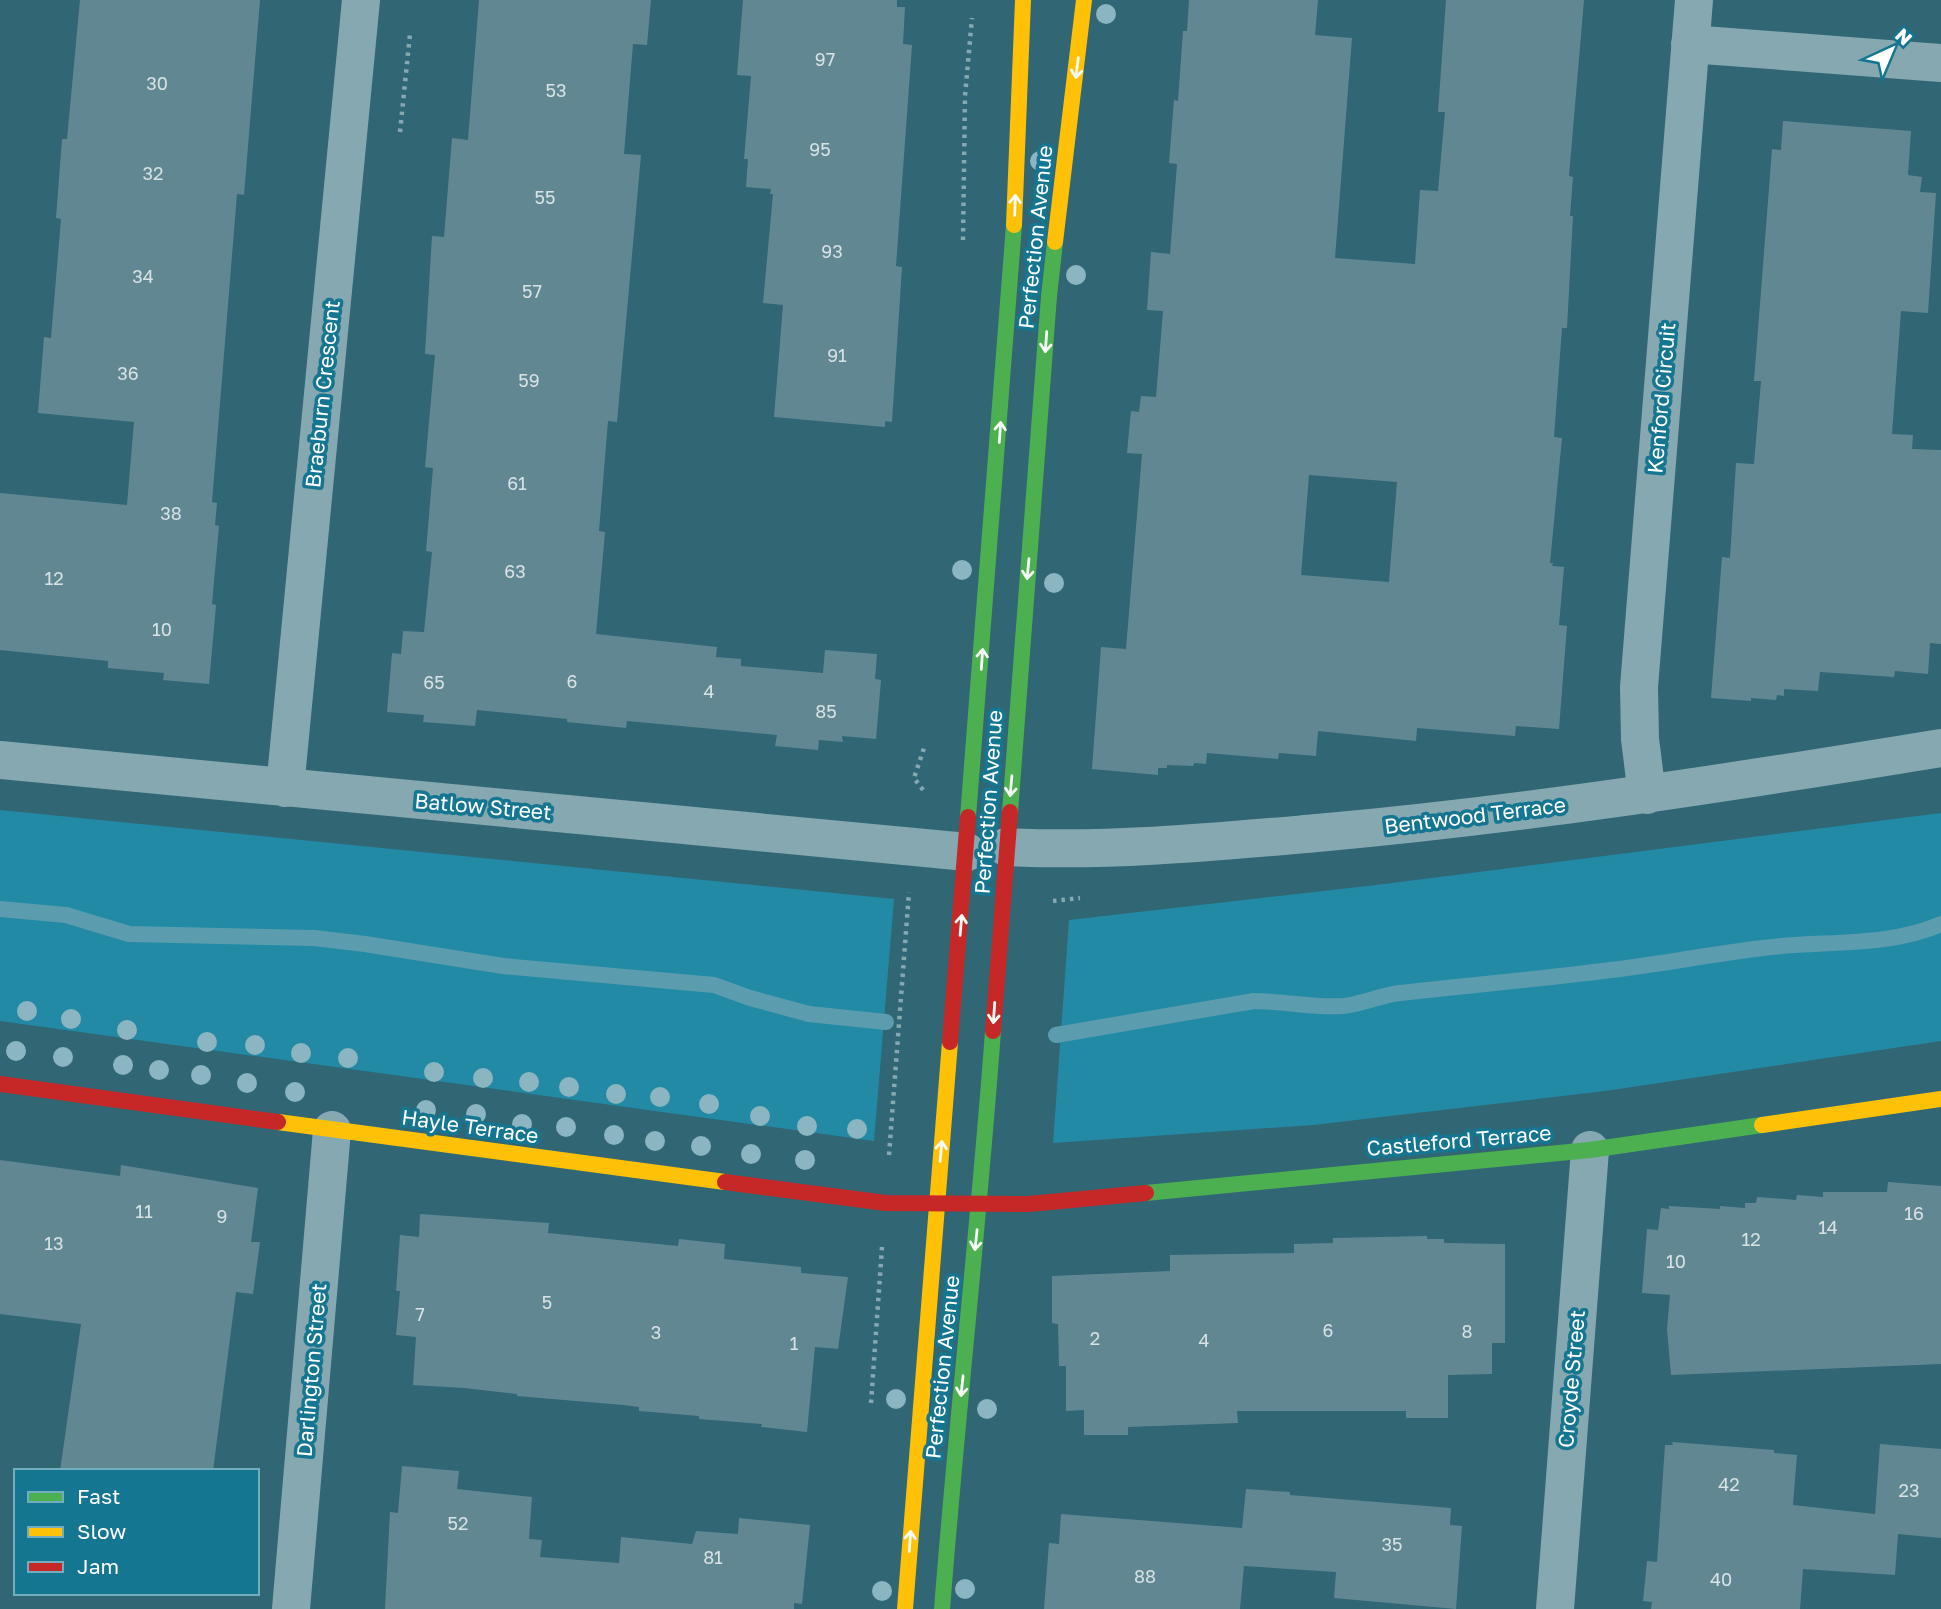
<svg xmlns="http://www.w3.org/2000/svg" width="1941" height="1609" viewBox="0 0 1941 1609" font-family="'Golos Text',sans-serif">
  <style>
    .green { fill: #228aa5 }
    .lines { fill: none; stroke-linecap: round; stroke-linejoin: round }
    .stream { stroke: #5b9dae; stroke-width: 16 }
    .building { fill: #618892; fill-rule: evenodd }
    .path { stroke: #86a8b1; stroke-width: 4.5; stroke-dasharray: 3.5 5; stroke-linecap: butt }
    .street { stroke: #86a8b1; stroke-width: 38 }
    .fast { stroke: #4caf50; stroke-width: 16 }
    .slow { stroke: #ffc107; stroke-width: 16 }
    .jam { stroke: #c62828; stroke-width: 16 }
    .tree { fill: #8bb5c0 }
    .oneway { stroke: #f6fbf6 }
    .labels { text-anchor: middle; stroke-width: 7; stroke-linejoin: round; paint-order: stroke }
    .number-label { font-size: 18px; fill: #d8e1e4 }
    .street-label { font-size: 21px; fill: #fff; stroke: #157691 }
  </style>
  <rect width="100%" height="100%" fill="#316675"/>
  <!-- green -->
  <path class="green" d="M 0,810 L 894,899 L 874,1141 L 0,1021 Z
    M 1941,813 L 1941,1041 L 1605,1091 L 1313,1125 L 1053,1143 L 1069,920 L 1376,885 Z"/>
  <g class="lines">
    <!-- stream -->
    <path class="stream" d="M 0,909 L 66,915 L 129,934 L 314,938 L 365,944 L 503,966 L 714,985 L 750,998 L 809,1014 L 886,1022
      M 1056,1035 L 1254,1001 C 1284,1001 1313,1008 1343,1006 C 1363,1004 1381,995 1400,993 C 1470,985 1541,979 1611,970 C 1662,964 1712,954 1763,948 C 1821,940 1887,948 1941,924"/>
  </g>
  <!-- building -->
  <path class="building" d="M 80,0 L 260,0 L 244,195 L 237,194 L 212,502 L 217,503 L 215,525 L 219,526 L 212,604 L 216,605 L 209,684 L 163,680 L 164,673 L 108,668 L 108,661 L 0,650 L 0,493 L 127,505 L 134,422 L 38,413 L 44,337 L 51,338 L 61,219 L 56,218 L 62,139 L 67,139 Z
    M 479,0 L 651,0 L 647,45 L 633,44 L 624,154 L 641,155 L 617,422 L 608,421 L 599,531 L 605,532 L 596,634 L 717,647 L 716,657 L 741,659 L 741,666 L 823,673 L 825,650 L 877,654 L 875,679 L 881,680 L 876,739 L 842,736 L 843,742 L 819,740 L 818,750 L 775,746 L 777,735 L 627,721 L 626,728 L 567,722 L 567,719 L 477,710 L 475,726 L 423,722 L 424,715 L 387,712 L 392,653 L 401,654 L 403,631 L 424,632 L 432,552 L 426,551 L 433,468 L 425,467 L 435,355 L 425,354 L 432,236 L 444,237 L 452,138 L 468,140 Z
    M 743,0 L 897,0 L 897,7 L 905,7 L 903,44 L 912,45 L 896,266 L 902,267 L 892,422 L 885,421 L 885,427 L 774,417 L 783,305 L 763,303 L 773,194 L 770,194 L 771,189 L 746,187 L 748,159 L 744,159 L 751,76 L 737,75 Z
    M 1189,0 L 1318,0 L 1315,35 L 1352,38 L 1335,258 L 1415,264 L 1420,190 L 1438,191 L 1445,112 L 1438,112 L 1446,0 L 1584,0 L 1569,176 L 1573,177 L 1570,216 L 1573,216 L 1567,328 L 1562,328 L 1554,437 L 1562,438 L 1550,563 L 1553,563 L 1552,566 L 1564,567 L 1559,625 L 1567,626 L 1559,729 L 1516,726 L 1515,736 L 1417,728 L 1416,741 L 1318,731 L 1316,756 L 1279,753 L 1278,759 L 1207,753 L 1206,764 L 1194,763 L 1193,766 L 1167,765 L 1167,768 L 1158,768 L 1158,775 L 1092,769 L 1101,647 L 1126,649 L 1142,454 L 1127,453 L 1131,411 L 1139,412 L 1141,396 L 1156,397 L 1163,311 L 1147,310 L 1151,252 L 1170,254 L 1177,164 L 1169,163 L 1174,100 L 1178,101 L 1183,31 L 1187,31 ZM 1309,475 L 1397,482 L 1389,582 L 1301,575 Z
    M 1783,121 L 1911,131 L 1908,175 L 1922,177 L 1920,192 L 1936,193 L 1928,313 L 1901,311 L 1892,434 L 1913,435 L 1912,449 L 1941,450 L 1941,644 L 1930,643 L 1928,674 L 1895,671 L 1894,677 L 1820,672 L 1818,691 L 1784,689 L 1784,696 L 1777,695 L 1776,700 L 1751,698 L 1751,701 L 1711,698 L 1722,557 L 1730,558 L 1736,463 L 1754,464 L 1761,381 L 1754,381 L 1769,188 L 1772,149 L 1781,150 Z
    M 0,1160 L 120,1176 L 121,1165 L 258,1188 L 251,1242 L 260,1242 L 253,1294 L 236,1292 L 213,1471 L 60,1471 L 81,1324 L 0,1314 Z
    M 1888,1182 L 1941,1186 L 1941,1364 L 1671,1375 L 1667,1329 L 1670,1295 L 1642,1293 L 1647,1229 L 1658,1230 L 1661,1208 L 1669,1209 L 1669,1206 L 1720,1209 L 1720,1206 L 1745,1208 L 1745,1203 L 1756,1203 L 1757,1197 L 1796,1200 L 1797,1195 L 1823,1197 L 1823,1192 L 1887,1192 Z
    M 420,1214 L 549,1223 L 548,1233 L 678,1246 L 679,1239 L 725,1244 L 724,1259 L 801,1267 L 801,1273 L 848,1277 L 838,1349 L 815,1347 L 807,1432 L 761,1427 L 762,1424 L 699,1419 L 699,1416 L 639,1411 L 639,1407 L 623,1405 L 517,1396 L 517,1394 L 464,1388 L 413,1385 L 416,1337 L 396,1335 L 400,1291 L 396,1291 L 400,1235 L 419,1237 Z
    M 1427,1236 L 1427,1239 L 1444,1239 L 1444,1243 L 1505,1244 L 1505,1343 L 1492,1343 L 1492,1374 L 1448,1375 L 1448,1418 L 1406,1418 L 1406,1411 L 1237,1411 L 1238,1423 L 1128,1427 L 1128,1435 L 1084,1435 L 1084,1410 L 1066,1411 L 1066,1366 L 1059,1366 L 1058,1324 L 1052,1323 L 1052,1276 L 1170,1271 L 1170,1255 L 1294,1253 L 1294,1244 L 1333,1243 L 1333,1238 Z
    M 1672,1442 L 1774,1450 L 1774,1453 L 1797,1455 L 1793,1505 L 1875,1514 L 1880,1444 L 1941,1449 L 1941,1538 L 1898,1534 L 1895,1575 L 1803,1569 L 1800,1609 L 1651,1609 L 1652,1602 L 1643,1601 L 1647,1561 L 1657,1562 L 1665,1445 L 1673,1445 Z
    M 402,1466 L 459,1471 L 457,1489 L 532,1497 L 529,1539 L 542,1540 L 540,1557 L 619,1563 L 621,1537 L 692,1544 L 696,1531 L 738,1534 L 739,1518 L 810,1525 L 802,1604 L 794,1603 L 794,1609 L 385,1609 L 390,1512 L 398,1513 Z
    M 1246,1489 L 1290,1492 L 1290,1495 L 1451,1508 L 1450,1525 L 1462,1526 L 1456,1609 L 1334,1598 L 1336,1572 L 1244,1566 L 1240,1609 L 1044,1609 L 1049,1543 L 1059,1544 L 1061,1514 L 1242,1528 Z"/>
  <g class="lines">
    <!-- path -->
    <path class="path" d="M 400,132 L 410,34
      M 963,240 L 965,96 L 972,18
      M 923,790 L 914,778 L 924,748
      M 1053,901 L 1080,898
      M 889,1155 L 909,892
      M 871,1403 L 882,1247"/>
    <!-- street -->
    <path class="street" d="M 1690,44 L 1941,63
      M 0,760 L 967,852
      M 285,788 L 361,0
      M 1647,795 L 1640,739 L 1639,687 L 1694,0
      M 1006,847 C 1110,852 1214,842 1317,833 C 1527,814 1734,782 1941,748
      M 291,1609 L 332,1130
      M 1555,1609 L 1590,1150"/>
    <!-- fast -->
    <path class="fast" d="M 1010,812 L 1049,296 L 1055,242
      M 968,817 L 1014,225
      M 1146,1193 L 1590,1150 L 1762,1125
      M 942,1609 C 957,1416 979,1224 993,1031"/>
    <!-- slow -->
    <path class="slow" d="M 1014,225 L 1023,0
      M 1055,242 L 1084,0
      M 278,1122 L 725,1182
      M 1762,1125 L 1941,1099
      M 905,1609 L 950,1042"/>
    <!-- jam -->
    <path class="jam" d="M 993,1031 L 1010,812
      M 950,1042 L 968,817
      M 0,1084 L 278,1122
      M 725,1182 L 886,1203 L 1029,1204 L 1146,1193"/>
  </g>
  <!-- trees -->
  <g class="tree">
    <circle cx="1106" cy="14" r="10"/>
    <circle cx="1040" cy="161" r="10"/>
    <circle cx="1076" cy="275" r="10"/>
    <circle cx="962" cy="570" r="10"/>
    <circle cx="1054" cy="583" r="10"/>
    <circle cx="27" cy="1011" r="10"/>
    <circle cx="71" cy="1019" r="10"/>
    <circle cx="127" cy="1030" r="10"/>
    <circle cx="207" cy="1042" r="10"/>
    <circle cx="255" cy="1045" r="10"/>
    <circle cx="16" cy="1051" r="10"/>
    <circle cx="301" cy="1053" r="10"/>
    <circle cx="63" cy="1057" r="10"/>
    <circle cx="348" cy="1058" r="10"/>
    <circle cx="123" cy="1065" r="10"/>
    <circle cx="159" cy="1070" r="10"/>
    <circle cx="434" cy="1072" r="10"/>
    <circle cx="201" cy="1075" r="10"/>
    <circle cx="483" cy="1078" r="10"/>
    <circle cx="529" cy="1082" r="10"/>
    <circle cx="247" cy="1083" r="10"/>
    <circle cx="569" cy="1087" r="10"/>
    <circle cx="295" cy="1092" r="10"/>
    <circle cx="616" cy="1094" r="10"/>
    <circle cx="660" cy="1097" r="10"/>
    <circle cx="709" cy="1104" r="10"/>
    <circle cx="426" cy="1110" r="10"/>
    <circle cx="476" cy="1114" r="10"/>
    <circle cx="760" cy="1116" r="10"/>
    <circle cx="522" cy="1124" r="10"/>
    <circle cx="807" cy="1126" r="10"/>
    <circle cx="566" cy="1127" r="10"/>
    <circle cx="857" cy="1129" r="10"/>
    <circle cx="614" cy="1135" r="10"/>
    <circle cx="655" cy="1141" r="10"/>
    <circle cx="701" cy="1146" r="10"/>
    <circle cx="751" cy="1154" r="10"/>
    <circle cx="805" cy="1160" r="10"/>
    <circle cx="896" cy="1399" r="10"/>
    <circle cx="987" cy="1409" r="10"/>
    <circle cx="965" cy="1589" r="10"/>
    <circle cx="882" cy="1591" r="10"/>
  </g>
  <!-- one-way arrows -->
  <defs><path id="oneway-shaft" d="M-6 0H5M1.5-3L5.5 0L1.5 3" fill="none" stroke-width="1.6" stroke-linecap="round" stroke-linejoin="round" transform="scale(1.75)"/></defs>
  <g class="oneway">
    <use href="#oneway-shaft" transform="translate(1077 68) rotate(97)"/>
    <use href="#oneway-shaft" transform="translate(1015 205) rotate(-88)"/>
    <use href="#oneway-shaft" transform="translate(1046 342) rotate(94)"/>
    <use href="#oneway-shaft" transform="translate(1000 432) rotate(-86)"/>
    <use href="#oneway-shaft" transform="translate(1028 569) rotate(95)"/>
    <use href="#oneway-shaft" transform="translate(982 659) rotate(-86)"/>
    <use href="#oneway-shaft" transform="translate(1011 786) rotate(95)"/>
    <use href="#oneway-shaft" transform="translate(961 925) rotate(-85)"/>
    <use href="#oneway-shaft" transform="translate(994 1013) rotate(94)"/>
    <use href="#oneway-shaft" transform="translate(941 1151) rotate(-85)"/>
    <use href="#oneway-shaft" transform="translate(976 1240) rotate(96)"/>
    <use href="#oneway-shaft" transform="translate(962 1386) rotate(96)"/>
    <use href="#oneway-shaft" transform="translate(910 1541) rotate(-86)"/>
  </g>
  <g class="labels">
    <!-- number labels -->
    <g class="number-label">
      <text x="825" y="66">97</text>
      <text x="157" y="90">30</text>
      <text x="556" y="97">53</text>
      <text x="820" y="156">95</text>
      <text x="153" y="180">32</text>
      <text x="545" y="204">55</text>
      <text x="832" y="258">93</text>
      <text x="143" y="283">34</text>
      <text x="532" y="298">57</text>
      <text x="837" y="362">91</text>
      <text x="128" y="380">36</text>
      <text x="529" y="387">59</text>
      <text x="517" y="490">61</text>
      <text x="171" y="520">38</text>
      <text x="515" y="578">63</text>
      <text x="54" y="585">12</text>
      <text x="162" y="636">10</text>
      <text x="572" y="688">6</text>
      <text x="434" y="689">65</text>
      <text x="709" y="698">4</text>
      <text x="826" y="718">85</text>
      <text x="144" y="1218">11</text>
      <text x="1914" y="1220">16</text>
      <text x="222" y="1223">9</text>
      <text x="1828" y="1234">14</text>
      <text x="1751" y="1246">12</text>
      <text x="54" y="1250">13</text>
      <text x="1676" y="1268">10</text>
      <text x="547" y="1309">5</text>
      <text x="420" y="1321">7</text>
      <text x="1328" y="1337">6</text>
      <text x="1467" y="1338">8</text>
      <text x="656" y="1339">3</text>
      <text x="1095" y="1345">2</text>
      <text x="1204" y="1347">4</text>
      <text x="794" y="1350">1</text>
      <text x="1729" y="1491">42</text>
      <text x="1909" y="1497">23</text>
      <text x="458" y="1530">52</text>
      <text x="1392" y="1551">35</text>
      <text x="713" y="1564">81</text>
      <text x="1145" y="1583">88</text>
      <text x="1721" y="1586">40</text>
    </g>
    <!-- street labels -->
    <g class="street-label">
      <text transform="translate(1036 237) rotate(-84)" y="7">Perfection Avenue</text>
      <text transform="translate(323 394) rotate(-84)" y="7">Braeburn Crescent</text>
      <text transform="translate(1662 398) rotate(-85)" y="7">Kenford Circuit</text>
      <text transform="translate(989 802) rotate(-86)" y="7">Perfection Avenue</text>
      <text transform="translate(483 807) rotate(5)" y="7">Batlow Street</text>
      <text transform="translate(1475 816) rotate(-7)" y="7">Bentwood Terrace</text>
      <text transform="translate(470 1127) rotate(8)" y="7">Hayle Terrace</text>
      <text transform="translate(1459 1141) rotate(-5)" y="7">Castleford Terrace</text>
      <text transform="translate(943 1367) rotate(-84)" y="7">Perfection Avenue</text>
      <text transform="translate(312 1370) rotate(-85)" y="7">Darlington Street</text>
      <text transform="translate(1572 1379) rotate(-85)" y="7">Croyde Street</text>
    </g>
  </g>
  <!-- legend -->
  <rect x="14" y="1469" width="245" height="126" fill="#157691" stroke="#73adbd" stroke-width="2"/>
  <rect x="28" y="1492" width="35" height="10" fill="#4caf50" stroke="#73adbd" stroke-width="2"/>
  <text x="77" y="1504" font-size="21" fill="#ffffff">Fast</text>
  <rect x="28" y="1527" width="35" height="10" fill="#ffc107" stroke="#73adbd" stroke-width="2"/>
  <text x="77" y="1539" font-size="21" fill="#ffffff">Slow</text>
  <rect x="28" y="1562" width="35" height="10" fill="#c62828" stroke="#73adbd" stroke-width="2"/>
  <text x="77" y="1574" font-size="21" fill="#ffffff">Jam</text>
  <!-- north arrow -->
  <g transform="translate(1892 49) rotate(44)" stroke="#157691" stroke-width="5" paint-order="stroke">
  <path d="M0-5L12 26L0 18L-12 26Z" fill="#ffffff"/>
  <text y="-10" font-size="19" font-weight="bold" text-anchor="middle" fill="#ffffff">N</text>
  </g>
</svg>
